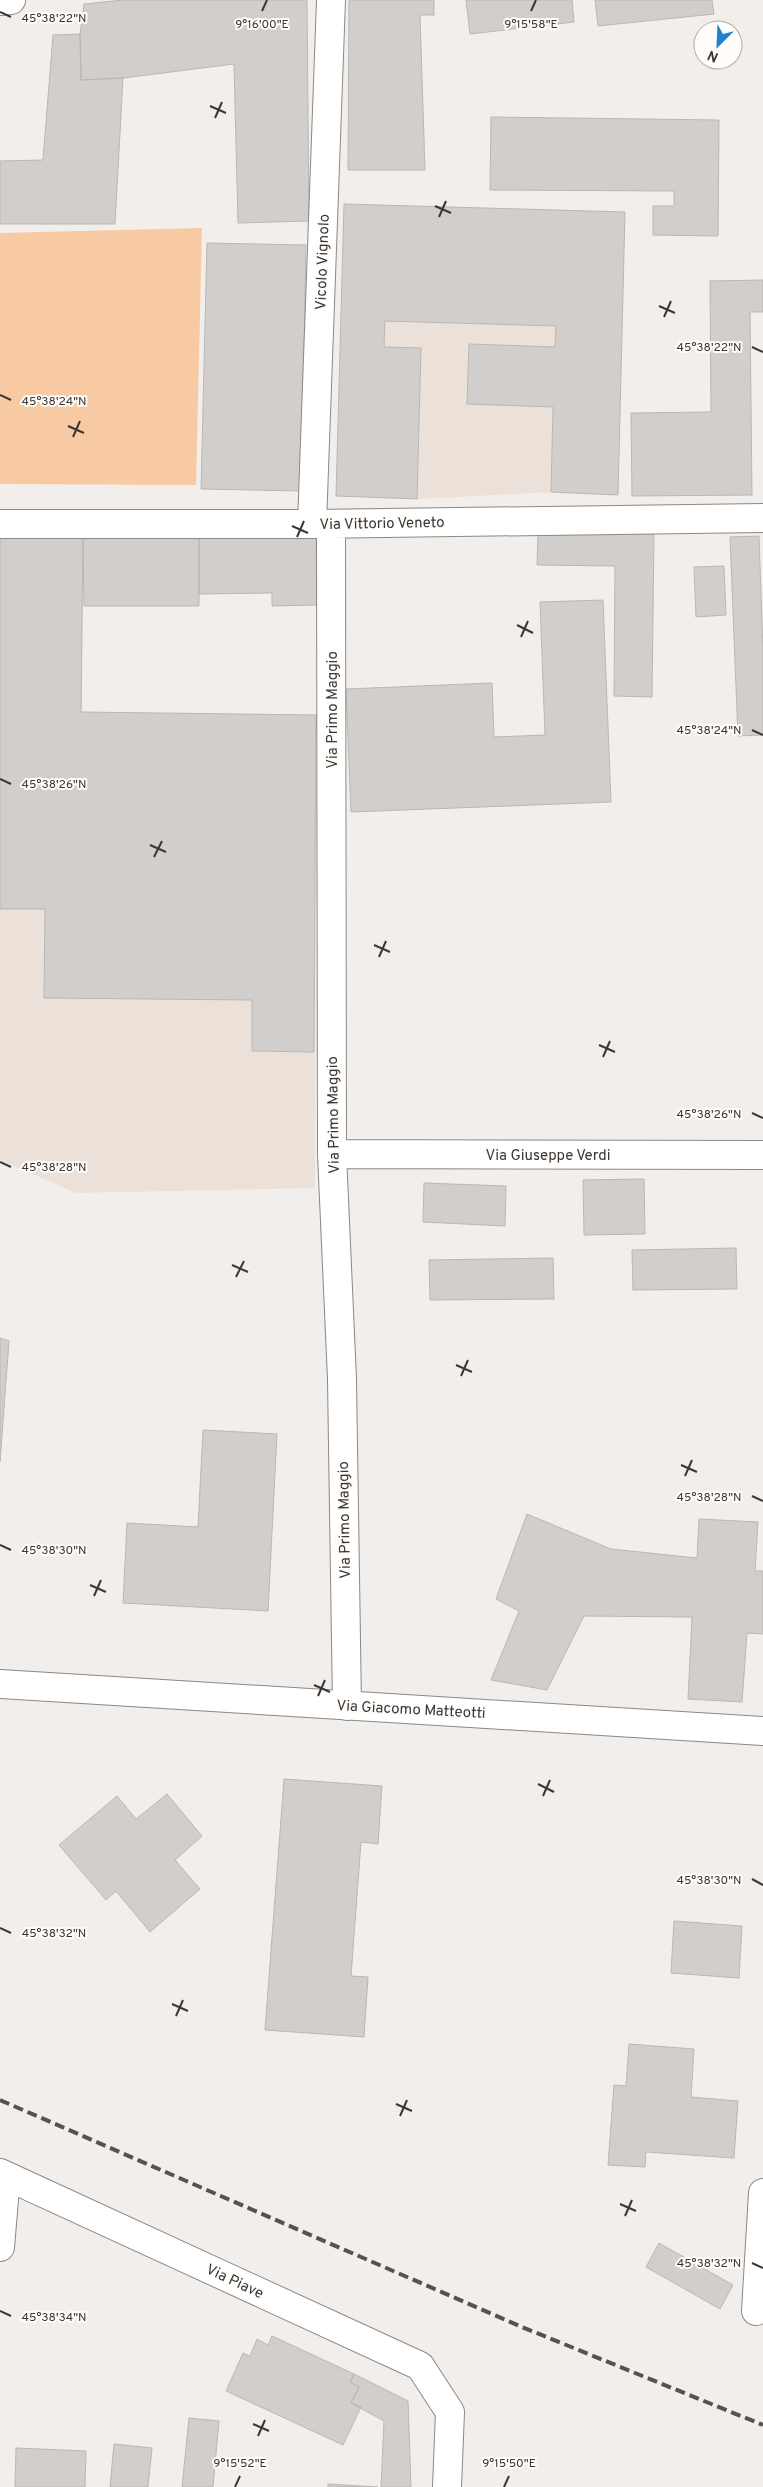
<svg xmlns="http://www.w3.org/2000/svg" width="763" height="2487" viewBox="0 0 763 2487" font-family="Overpass,sans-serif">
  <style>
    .built { fill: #ebe1d9 }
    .green { fill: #f8caa3 }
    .building { fill: #d1cecb; stroke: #bab7b4 }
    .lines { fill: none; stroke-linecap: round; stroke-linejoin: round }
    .street-casing { stroke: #8b8885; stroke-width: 30 }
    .secondary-casing { stroke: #8b8885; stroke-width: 30 }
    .street { stroke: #fff; stroke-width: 28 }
    .secondary { stroke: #fff; stroke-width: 28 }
    .rail { stroke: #555352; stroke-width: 4; stroke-dasharray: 10 5; stroke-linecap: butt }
    .ticks { fill: none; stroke: #393837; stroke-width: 2 }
    .labels { text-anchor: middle; stroke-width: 4; stroke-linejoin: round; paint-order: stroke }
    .street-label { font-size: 15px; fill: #393837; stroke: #fffcf9 }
    .ticks-label { font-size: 12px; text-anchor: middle; fill: #393837; stroke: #fffcf9; stroke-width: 4; stroke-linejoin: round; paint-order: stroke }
  </style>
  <rect width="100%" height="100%" fill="#f2eeeb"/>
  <!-- built -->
  <path class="built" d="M 344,204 L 625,212 L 618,495 L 551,492 L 417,499 L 336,496 Z
    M 83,535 L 82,712 L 316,715 L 315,1188 L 76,1193 L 0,1160 L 0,536 Z"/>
  <!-- green -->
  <path class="green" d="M 202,228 L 196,485 L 0,484 L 0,233 Z"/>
  <!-- building -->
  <path class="building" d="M 123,0 L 307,0 L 309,221 L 238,223 L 234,64 L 123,78 L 81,80 L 80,34 L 84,4 Z
    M 349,0 L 434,0 L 434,15 L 420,15 L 425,170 L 348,170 Z
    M 466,0 L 572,0 L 574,22 L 470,34 Z
    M 595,0 L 712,0 L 714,14 L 598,26 Z
    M 80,34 L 81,80 L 123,78 L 115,224 L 0,224 L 0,161 L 43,160 L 53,35 Z
    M 491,117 L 719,120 L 718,236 L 653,235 L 653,206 L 674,206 L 674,191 L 490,190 Z
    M 344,204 L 625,212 L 618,495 L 551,492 L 553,407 L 467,404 L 469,344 L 555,347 L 556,326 L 385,321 L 384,347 L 421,348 L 417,499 L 336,496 Z
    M 207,243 L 306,245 L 301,491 L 201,489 Z
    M 763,280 L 763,312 L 750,312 L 752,495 L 632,496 L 631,413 L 711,412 L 710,281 Z
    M 538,532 L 654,533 L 652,697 L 614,696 L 615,566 L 537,565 Z
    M 199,534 L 316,534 L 317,605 L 272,606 L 272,593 L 199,594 Z
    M 199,534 L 199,606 L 84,606 L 83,535 Z
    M 83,535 L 81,712 L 316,715 L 314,1052 L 252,1051 L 252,1000 L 44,998 L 45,909 L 0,909 L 0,536 Z
    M 759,536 L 763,650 L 763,735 L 738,736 L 730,537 Z
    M 724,566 L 726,615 L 696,617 L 694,567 Z
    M 603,600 L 611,802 L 351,812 L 346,689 L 492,683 L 494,737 L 545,735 L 540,602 Z
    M 644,1179 L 645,1234 L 584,1235 L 583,1180 Z
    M 424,1183 L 506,1186 L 505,1226 L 423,1222 Z
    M 736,1248 L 737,1289 L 633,1290 L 632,1250 Z
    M 553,1258 L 554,1299 L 430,1300 L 429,1260 Z
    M 0,1338 L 9,1341 L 0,1462 Z
    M 203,1430 L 277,1434 L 268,1611 L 123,1603 L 127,1523 L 198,1527 Z
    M 527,1514 L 611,1549 L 697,1558 L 699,1519 L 758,1522 L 755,1571 L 763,1571 L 763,1634 L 747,1633 L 742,1702 L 688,1699 L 692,1617 L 584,1616 L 547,1690 L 491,1680 L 519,1611 L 496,1599 Z
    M 284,1779 L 382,1786 L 378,1844 L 361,1842 L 351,1976 L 368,1977 L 364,2037 L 265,2030 Z
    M 167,1794 L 202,1836 L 175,1860 L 200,1889 L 150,1932 L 116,1891 L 106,1900 L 59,1845 L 117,1796 L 136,1819 Z
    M 674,1921 L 742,1926 L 739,1978 L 671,1973 Z
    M 629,2044 L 694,2049 L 691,2097 L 738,2101 L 734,2158 L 646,2152 L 645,2167 L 608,2165 L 614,2085 L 626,2086 Z
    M 659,2243 L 733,2285 L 720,2309 L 646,2267 Z
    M 272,2336 L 354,2374 L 350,2382 L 359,2387 L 351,2403 L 361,2407 L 343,2445 L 226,2391 L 243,2353 L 250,2356 L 257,2339 L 268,2345 Z
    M 354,2374 L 408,2401 L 411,2487 L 381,2487 L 384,2421 L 351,2403 L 359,2387 L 350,2382 Z
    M 189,2418 L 219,2421 L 213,2487 L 182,2487 Z
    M 114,2444 L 152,2448 L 148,2487 L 110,2487 Z
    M 16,2448 L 86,2451 L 85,2487 L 15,2487 Z
    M 328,2484 L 378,2487 L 328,2487 Z"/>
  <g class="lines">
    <!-- street casing -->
    <g class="street-casing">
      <path id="street" d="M 0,524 L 312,524 L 763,518
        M 312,524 L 331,0
        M 331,524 L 332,1154 L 342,1379 L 347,1706
        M 332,1154 L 763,1155
        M 0,1684 L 763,1731
        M 0,2173 L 420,2366 L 450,2412 L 447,2487
        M 0,2247 L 6,2176
        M 756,2311 L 763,2193"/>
    </g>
    <!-- secondary casing -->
    <g class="secondary-casing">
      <path id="secondary" d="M 0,1 L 11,0"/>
    </g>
    <!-- street -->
    <use href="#street" class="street"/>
    <!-- secondary -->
    <use href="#secondary" class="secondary"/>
    <!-- rail -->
    <path class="rail" d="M 0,2100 L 522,2327 L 763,2425"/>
  </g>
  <!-- ticks -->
  <path class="ticks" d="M 262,11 L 267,0M 531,11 L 536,0M 0,12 L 11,17M 210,106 L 226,113M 215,118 L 222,102M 435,206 L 451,213M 439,217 L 446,201M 659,306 L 675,313M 664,317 L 671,301M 752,347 L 763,352M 0,395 L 11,400M 68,426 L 84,433M 73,437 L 80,421M 292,526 L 308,533M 297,537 L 304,521M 517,625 L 533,633M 521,637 L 528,621M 752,730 L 763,735M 0,779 L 11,784M 150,845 L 166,852M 154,857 L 162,841M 374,945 L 390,952M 379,957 L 386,941M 599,1045 L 615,1052M 603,1057 L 610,1041M 752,1113 L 763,1118M 0,1162 L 11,1167M 232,1265 L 248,1272M 236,1277 L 244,1261M 456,1365 L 472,1372M 461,1376 L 468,1360M 681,1465 L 697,1472M 685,1476 L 692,1460M 752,1496 L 763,1501M 0,1545 L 11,1550M 90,1585 L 106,1592M 94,1596 L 101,1580M 314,1685 L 330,1692M 318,1696 L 325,1680M 538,1784 L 554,1792M 543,1796 L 550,1780M 752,1879 L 763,1885M 0,1928 L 11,1933M 172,2004 L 188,2011M 176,2016 L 183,2000M 396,2104 L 412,2111M 400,2116 L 407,2100M 620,2204 L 636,2211M 625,2216 L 632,2200M 752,2263 L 763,2268M 0,2311 L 11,2316M 253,2424 L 269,2431M 258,2436 L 265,2420M 235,2487 L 240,2476M 504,2487 L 509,2476"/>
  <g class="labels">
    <!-- street labels -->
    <g class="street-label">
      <text transform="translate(322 262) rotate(-88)" y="5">Vicolo Vignolo</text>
      <text transform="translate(382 523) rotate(-1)" y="5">Via Vittorio Veneto</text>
      <text transform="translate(332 710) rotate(-90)" y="5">Via Primo Maggio</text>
      <text transform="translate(333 1115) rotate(-91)" y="5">Via Primo Maggio</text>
      <text x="548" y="1160">Via Giuseppe Verdi</text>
      <text transform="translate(344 1520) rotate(-91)" y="5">Via Primo Maggio</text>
      <text transform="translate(411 1709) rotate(3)" y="5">Via Giacomo Matteotti</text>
      <text transform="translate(235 2281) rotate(25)" y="5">Via Piave</text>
    </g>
  </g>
  <g class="ticks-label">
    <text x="54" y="22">45°38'22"N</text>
    <text x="262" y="28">9°16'00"E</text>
    <text x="531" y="28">9°15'58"E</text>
    <text x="709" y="351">45°38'22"N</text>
    <text x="54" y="405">45°38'24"N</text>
    <text x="709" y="734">45°38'24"N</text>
    <text x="54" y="788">45°38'26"N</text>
    <text x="709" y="1118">45°38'26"N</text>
    <text x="54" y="1171">45°38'28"N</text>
    <text x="709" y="1501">45°38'28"N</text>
    <text x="54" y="1554">45°38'30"N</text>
    <text x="709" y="1884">45°38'30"N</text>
    <text x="54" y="1937">45°38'32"N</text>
    <text x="709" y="2267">45°38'32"N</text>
    <text x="54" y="2321">45°38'34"N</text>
    <text x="240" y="2467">9°15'52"E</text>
    <text x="509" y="2467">9°15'50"E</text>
  </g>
  <!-- north arrow -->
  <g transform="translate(718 45) rotate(204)"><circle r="24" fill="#fffcf9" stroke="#b0aeab"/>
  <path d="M0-4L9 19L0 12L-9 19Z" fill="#1b84ce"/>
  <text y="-8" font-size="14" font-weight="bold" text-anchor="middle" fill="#393837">N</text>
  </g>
</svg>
